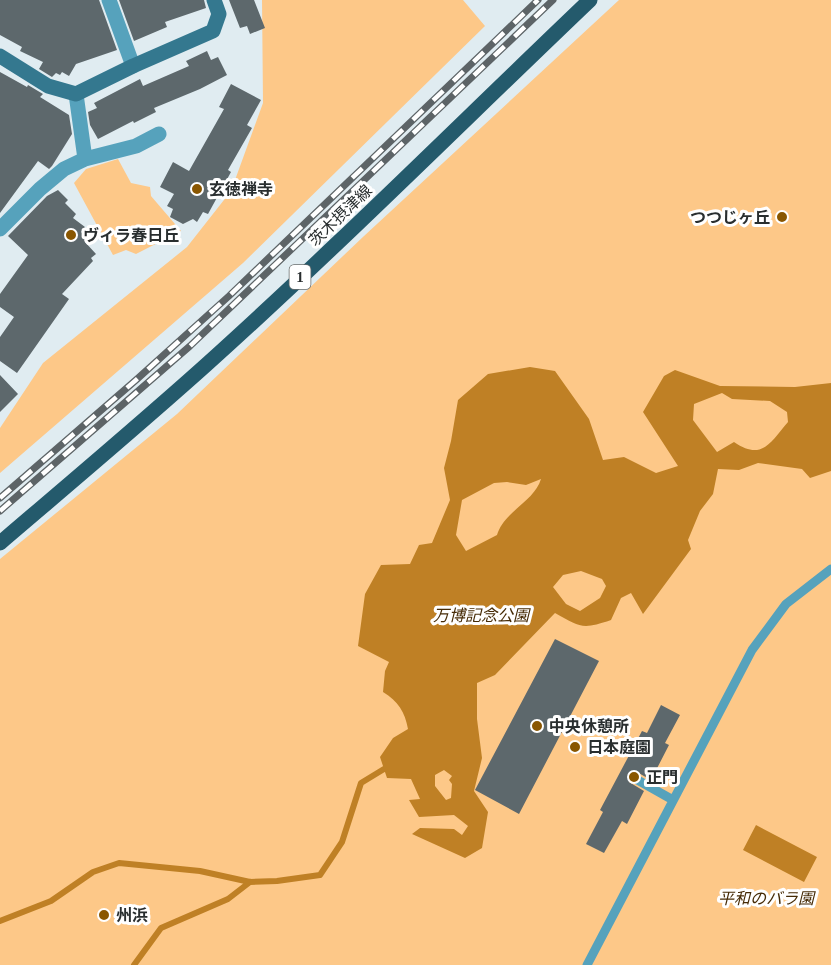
<svg xmlns="http://www.w3.org/2000/svg" width="831" height="965" viewBox="0 0 831 965" font-family="'Times New Roman','Noto Sans JP',serif">
  <style>
    .green { fill: #fdc888 }
    .water { fill: #bf8025; fill-rule: evenodd }
    .lines { fill: none; stroke-linecap: round; stroke-linejoin: round }
    .stream { stroke: #bf8025; stroke-width: 6 }
    .building { fill: #5d686c }
    .lane { stroke: #56a2bc; stroke-width: 9 }
    .street { stroke: #56a2bc; stroke-width: 15 }
    .secondary { stroke: #34788f; stroke-width: 15 }
    .primary { stroke: #245a6c; stroke-width: 15 }
    .rail-casing { stroke: #5d6467; stroke-width: 7 }
    .rail { stroke: #fff; stroke-width: 4.5; stroke-dasharray: 14; stroke-linecap: butt }
    .poi-dot { fill: #895600; stroke: #fff; stroke-width: 2 }
    .labels { text-anchor: middle; stroke-width: 6; stroke-linejoin: round; paint-order: stroke }
    .shield { fill: #fff; stroke: #696d6d; stroke-width: 1.5 }
    .shield-label { font-size: 15px; font-weight: bold; fill: #292e2f }
    .poi-label { font-size: 16px; font-weight: bold; fill: #292e2f; stroke: #fff; text-anchor: start }
    .street-label { font-size: 16px; fill: #292e2f; stroke: #fff }
    .park-label { font-size: 16px; font-style: italic; fill: #462b06; stroke: #fff }
  </style>
  <rect width="100%" height="100%" fill="#e0ecf1"/>
  <!-- green -->
  <path class="green" d="M 262,0 L 463,0 L 485,26 L 243,263 L 0,473 L 0,428 L 43,363 L 187,247 L 231,191 L 263,103 Z
    M 619,0 L 831,0 L 831,965 L 0,965 L 0,559 L 177,414 L 364,236 Z
    M 118,159 L 131,183 L 150,187 L 151,196 L 181,231 L 136,254 L 126,250 L 113,255 L 74,183 L 86,169 Z"/>
  <!-- water -->
  <path class="water" d="M 530,367 L 555,371 L 589,419 L 603,460 L 624,457 L 656,473 L 678,466 L 643,412 L 664,376 L 675,370 L 720,386 L 795,387 L 831,383 L 831,471 L 810,478 L 802,469 L 758,463 L 739,470 L 718,469 L 713,494 L 700,511 L 688,540 L 691,549 L 643,614 L 631,593 L 621,598 L 611,620 C 582,630 580,627 555,613 L 495,675 L 477,683 L 477,719 L 482,758 L 474,791 L 488,812 L 482,848 L 465,858 L 412,834 L 420,828 L 454,829 L 462,835 L 468,826 L 454,815 L 419,817 L 409,800 L 420,799 L 411,779 L 387,778 L 380,757 L 393,738 L 408,729 C 405,712 398,701 383,692 L 385,671 L 389,662 L 358,646 L 365,594 L 381,565 L 410,564 L 419,545 L 432,543 L 450,500 L 444,468 L 451,441 L 458,400 L 488,374 ZM 722,393 L 732,399 L 770,401 L 787,412 L 788,422 C 770,443 762,461 734,442 L 717,452 L 693,420 L 694,404 ZM 541,479 C 534,502 504,511 497,535 L 466,551 L 456,535 L 462,500 L 494,483 L 507,482 L 526,485 ZM 581,571 L 602,579 L 606,586 L 600,598 L 580,611 L 566,604 L 553,587 L 563,575 ZM 444,770 L 452,776 L 449,780 L 452,784 L 451,798 L 446,800 L 435,786 L 435,775 Z
    M 756,825 L 817,857 L 804,882 L 743,850 Z"/>
  <g class="lines">
    <!-- stream -->
    <path class="stream" d="M 0,921 L 51,901 L 93,872 L 119,863 L 200,871 L 250,882 L 277,881 L 320,875 L 342,842 L 361,783 L 384,769
      M 134,965 L 161,928 L 228,899 L 250,882"/>
  </g>
  <!-- building -->
  <path class="building" d="M 0,0 L 99,0 L 117,50 L 76,64 L 69,76 L 62,72 L 60,75 L 56,73 L 52,77 L 39,69 L 43,62 L 20,51 L 22,47 L 0,35 Z
    M 119,0 L 204,0 L 206,8 L 165,22 L 167,27 L 134,41 Z
    M 229,0 L 254,0 L 265,28 L 250,34 L 247,26 L 240,28 Z
    M 207,51 L 211,60 L 218,57 L 227,75 L 200,89 L 154,108 L 156,112 L 134,123 L 133,121 L 98,139 L 90,125 L 88,112 L 97,108 L 94,103 L 140,79 L 143,86 L 189,66 L 186,61 Z
    M 0,72 L 27,87 L 28,85 L 43,94 L 40,97 L 69,115 L 72,134 L 52,166 L 49,169 L 38,161 L 0,213 Z
    M 231,84 L 261,100 L 247,125 L 252,128 L 228,170 L 231,172 L 208,214 L 203,212 L 197,222 L 193,219 L 183,224 L 170,217 L 173,209 L 167,206 L 174,194 L 160,187 L 173,162 L 189,171 L 224,109 L 219,107 Z
    M 58,190 L 68,200 L 65,203 L 76,214 L 73,218 L 85,227 L 81,232 L 89,239 L 85,242 L 96,254 L 91,258 L 93,261 L 62,294 L 69,299 L 17,373 L 0,361 L 0,337 L 14,317 L 0,307 L 0,294 L 28,255 L 8,236 L 47,196 Z
    M 0,375 L 18,394 L 0,412 Z
    M 555,639 L 599,661 L 519,814 L 475,790 Z
    M 661,705 L 680,715 L 665,743 L 669,745 L 651,780 L 635,771 L 628,774 L 629,782 L 644,791 L 627,824 L 622,821 L 604,853 L 586,844 L 603,812 L 600,810 L 642,731 L 647,733 Z"/>
  <g class="lines">
    <!-- lane -->
    <path class="lane" d="M 634,778 L 673,800
      M 587,965 L 752,650 L 786,604 L 831,569"/>
    <!-- street -->
    <path class="street" d="M 109,0 L 133,66
      M 76,94 L 85,159
      M 0,229 L 40,189 L 64,169 L 85,159 L 136,146 L 159,134"/>
    <!-- secondary -->
    <path class="secondary" d="M 0,56 L 48,86 L 76,94 L 133,66 L 213,31 L 219,14 L 214,0"/>
    <!-- primary -->
    <path class="primary" d="M 0,543 C 69,484 138,426 206,365 C 337,247 462,122 590,0"/>
    <!-- rail casing -->
    <g class="rail-casing">
      <path id="rail" d="M 0,498 L 136,380 L 229,296 L 538,0
        M 0,511 L 190,346 L 553,0"/>
    </g>
    <!-- rail -->
    <use href="#rail" class="rail"/>
  </g>
  <!-- markers -->
  <g class="poi-dot">
    <circle cx="197" cy="189" r="6"/>
    <circle cx="782" cy="217" r="6"/>
    <circle cx="71" cy="235" r="6"/>
    <circle cx="537" cy="726" r="6"/>
    <circle cx="575" cy="747" r="6"/>
    <circle cx="634" cy="777" r="6"/>
    <circle cx="104" cy="915" r="6"/>
  </g>
  <g class="labels">
    <!-- shield labels -->
    <rect class="shield" x="289.5" y="265" width="21" height="24" rx="4.5"/>
    <g class="shield-label">
      <text x="300" y="282">1</text>
    </g>
    <!-- poi labels -->
    <g class="poi-label">
      <text x="209" y="195">玄徳禅寺</text>
      <text x="770" y="223" text-anchor="end">つつじヶ丘</text>
      <text x="83" y="241">ヴィラ春日丘</text>
      <text x="549" y="732">中央休憩所</text>
      <text x="587" y="753">日本庭園</text>
      <text x="646" y="783">正門</text>
      <text x="116" y="921">州浜</text>
    </g>
    <!-- street labels -->
    <g class="street-label">
      <text transform="translate(340 215) rotate(-44)" y="6">茨木摂津線</text>
    </g>
    <!-- park labels -->
    <g class="park-label">
      <text x="481" y="621">万博記念公園</text>
      <text x="766" y="904">平和のバラ園</text>
    </g>
  </g>
</svg>
